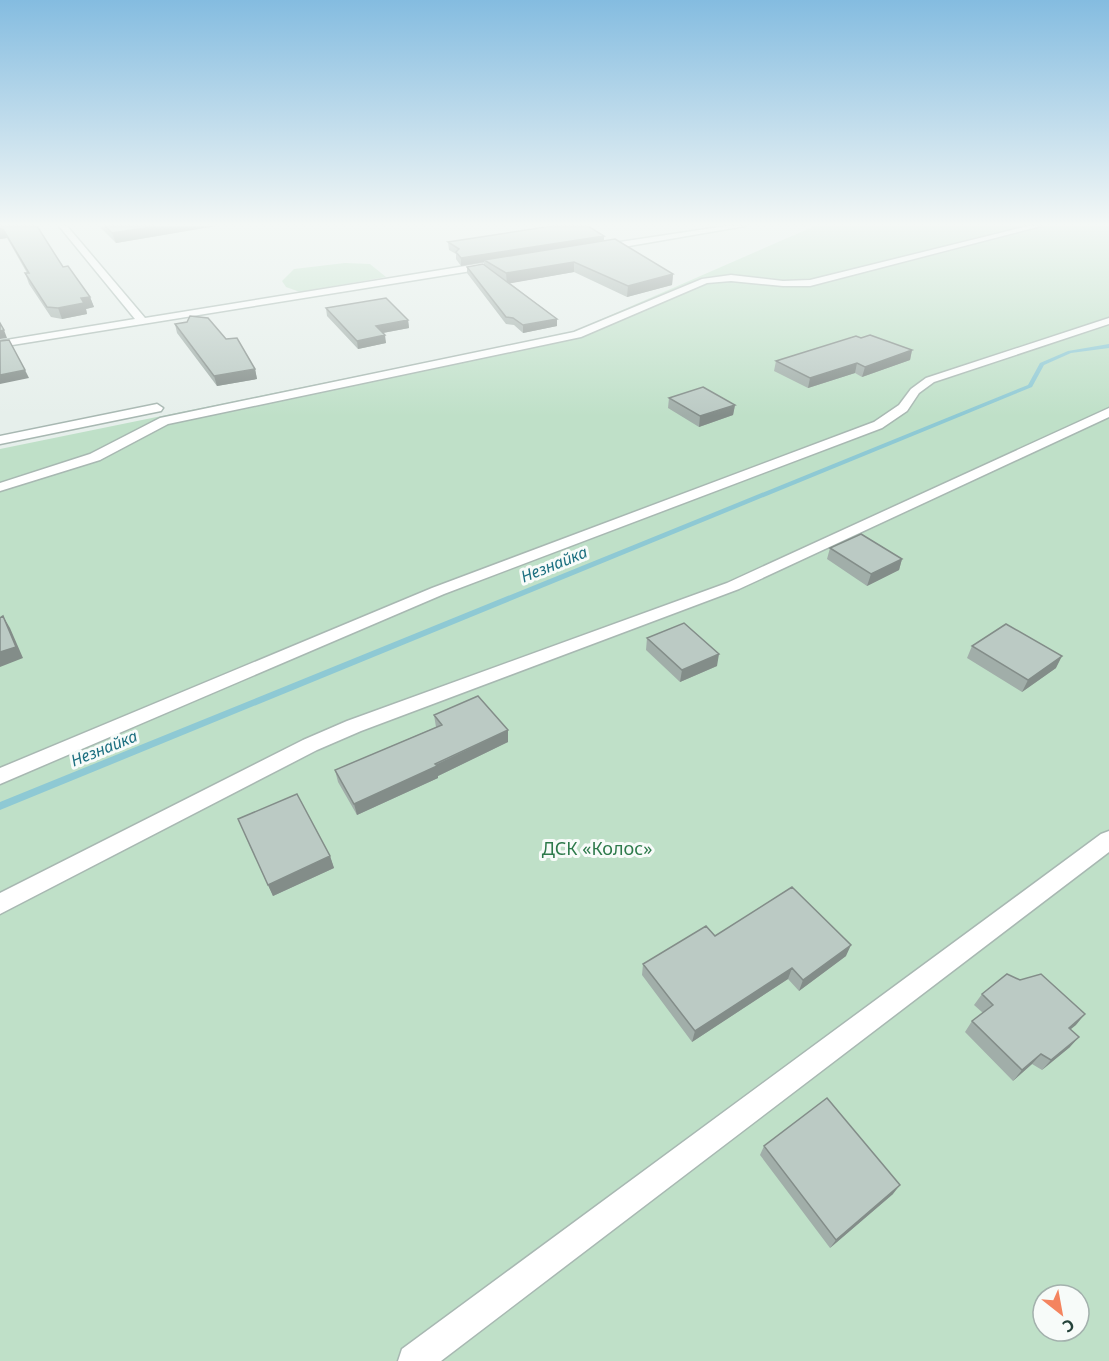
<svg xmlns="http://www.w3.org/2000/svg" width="1109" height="1361" viewBox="0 0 1109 1361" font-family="'Noto Sans',sans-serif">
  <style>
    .green { fill: #bfe0c8; fill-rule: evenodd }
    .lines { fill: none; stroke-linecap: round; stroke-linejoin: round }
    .stream { fill: #8ec9d4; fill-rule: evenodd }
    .minor-casing { stroke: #a8b8b2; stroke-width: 3 }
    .minor { fill: #fff; fill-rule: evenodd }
    .wall { fill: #a1aea9 }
    .shaded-wall { fill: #838d89 }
    .building { fill: #bbcac4; stroke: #838d89; stroke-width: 1.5 }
    .labels { text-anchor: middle; stroke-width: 6; stroke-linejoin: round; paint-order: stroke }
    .water-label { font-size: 16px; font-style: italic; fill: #1c6f80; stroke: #f7fbf9 }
    .near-park-label { font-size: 18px; fill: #2d7a4b; stroke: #f7fbf9 }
  </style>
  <rect width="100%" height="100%" fill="#e6efeb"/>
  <!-- green -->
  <path class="green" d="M 815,226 L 1109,226 L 1109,1361 L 0,1361 L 0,449 L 572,332 ZM 1043,1295 L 1079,1295 L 1079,1331 L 1043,1331 Z
    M 345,263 L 370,264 L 386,277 L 300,292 L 286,287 L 282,281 L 294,269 Z"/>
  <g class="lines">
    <!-- stream -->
    <path class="stream" d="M 1109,344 L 1109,348 L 1071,353 L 1044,365 L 1032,387 L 0,810 L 0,802 L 1028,385 L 1040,363 L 1068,351 Z"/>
    <!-- minor casing -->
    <g class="minor-casing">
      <path id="minor" d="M 59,226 L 67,226 L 145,318 L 490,262 L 494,265 L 490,268 L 0,347 L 0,341 L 135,319 Z
        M 726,226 L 745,226 L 600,251 L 596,248 L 600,245 Z
        M 1028,226 L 1041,226 L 810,286 L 783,286 L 731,281 L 707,283 L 581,337 L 168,424 L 100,460 L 0,491 L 0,483 L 90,454 L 160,418 L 574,332 L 702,279 L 731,275 L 783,281 L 810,280 Z
        M 1109,318 L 1109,324 L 934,382 L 919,393 L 907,411 L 882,428 L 444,594 L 0,784 L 0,768 L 432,588 L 874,422 L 899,405 L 911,389 L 926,378 Z
        M 157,404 L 163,408 L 161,411 L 0,444 L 0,436 Z
        M 1109,408 L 1109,417 L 739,589 L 361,731 L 317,750 L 0,914 L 0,893 L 303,740 L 347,721 L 727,583 Z
        M 1109,831 L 1109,852 L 441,1361 L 398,1361 L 402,1349 L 1101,834 Z"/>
    </g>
    <!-- minor -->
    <use href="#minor" class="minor"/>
  </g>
  <!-- wall -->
  <path class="wall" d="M 0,226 L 63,267 L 90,297 L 94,307 L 86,309 L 87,314 L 62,319 L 51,317 L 29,284 L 25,273 L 27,273 L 7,238 L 0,239 Z
    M 99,226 L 216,226 L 116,243 Z
    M 604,241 L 673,274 L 672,285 L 627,297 L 574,272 L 510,283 L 557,319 L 557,326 L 523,333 L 514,325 L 506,324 L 467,273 L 467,267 L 484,264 L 484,262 L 461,266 L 456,259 L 456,254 L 449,250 L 448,242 Z
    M 326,308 L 408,320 L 409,328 L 383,333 L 386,343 L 358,349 L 327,316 Z
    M 175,324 L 226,339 L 255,369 L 257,379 L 217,386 L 177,333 Z
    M 861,338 L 912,350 L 910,360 L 862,377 L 855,373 L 808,388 L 774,371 L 776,361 Z
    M 669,398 L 735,405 L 733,415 L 699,427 L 668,408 Z
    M 830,548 L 902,559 L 899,570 L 867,586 L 827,559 Z
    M 647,638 L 717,666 L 680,682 L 646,650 Z
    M 972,646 L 1056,668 L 1022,692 L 967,658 Z
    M 434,715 L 508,730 L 508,742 L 438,776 L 438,778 L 357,815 L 338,782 L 335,770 L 436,727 Z
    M 238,819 L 330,856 L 334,868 L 273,896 Z
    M 715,936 L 846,956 L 799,991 L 788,979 L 692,1042 L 642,975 L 643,964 Z
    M 982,994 L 1085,1014 L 1070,1029 L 1070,1047 L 1042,1070 L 1032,1064 L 1013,1081 L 965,1032 L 972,1021 L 983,1013 L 974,1005 Z
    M 764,1146 L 893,1194 L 830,1248 L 760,1155 Z"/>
  <!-- shaded-wall -->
  <path class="shaded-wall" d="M 157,226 L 216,226 L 116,243 L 112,233 Z
    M 0,229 L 3,229 L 7,238 L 0,239 Z
    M 604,236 L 604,243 L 484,260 L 484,262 L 461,266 L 461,258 Z
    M 574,262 L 574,272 L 507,284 L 506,273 Z
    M 673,274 L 672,285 L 627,297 L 628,286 Z
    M 90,297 L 94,307 L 86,309 L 87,314 L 62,319 L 58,308 L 81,298 Z
    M 557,319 L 557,326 L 523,333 L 523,325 Z
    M 408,320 L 409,328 L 377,334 L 376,326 Z
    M 4,330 L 7,338 L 0,339 L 0,331 Z
    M 385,335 L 386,343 L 358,349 L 357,341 Z
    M 912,350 L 910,360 L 862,377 L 865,367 Z
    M 857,363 L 855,373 L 808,388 L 810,378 Z
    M 255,369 L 257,379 L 217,386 L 214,376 Z
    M 25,370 L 29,378 L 0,384 L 0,375 Z
    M 735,405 L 733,415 L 699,427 L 700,416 Z
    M 902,559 L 899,570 L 867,586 L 871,574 Z
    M 3,616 L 10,628 L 23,658 L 0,667 L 0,652 Z
    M 719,654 L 717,666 L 680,682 L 682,670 Z
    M 1062,656 L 1056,668 L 1022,692 L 1028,680 Z
    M 508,730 L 508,742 L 438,776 L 438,778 L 357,815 L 354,804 Z
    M 330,856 L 334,868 L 273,896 L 268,885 Z
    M 851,945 L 846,956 L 799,991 L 803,980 Z
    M 792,968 L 788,979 L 692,1042 L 695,1031 Z
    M 1085,1014 L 1076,1025 L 1060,1038 L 1069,1028 Z
    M 1079,1037 L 1070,1047 L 1042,1070 L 1051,1060 Z
    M 1041,1054 L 1032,1064 L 1013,1081 L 1022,1070 Z
    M 900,1185 L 893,1194 L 830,1248 L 836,1240 Z"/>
  <!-- building -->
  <path class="building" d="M 0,226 L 37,226 L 63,267 L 68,266 L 90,297 L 81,298 L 84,303 L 58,308 L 47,307 L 25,273 L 29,273 L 3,229 L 0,229 Z
    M 105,226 L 157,226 L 112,233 Z
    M 552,226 L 588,226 L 604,236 L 461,258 L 456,252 L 459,249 L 448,242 Z
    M 615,239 L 673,274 L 628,286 L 574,262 L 506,273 L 484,260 Z
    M 483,264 L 557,319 L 523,325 L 513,318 L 506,317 L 467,267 Z
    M 386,298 L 408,320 L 376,326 L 385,335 L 357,341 L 326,308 Z
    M 190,316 L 208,318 L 226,339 L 237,338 L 255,369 L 214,376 L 175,324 L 187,322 Z
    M 0,323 L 4,330 L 0,331 Z
    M 870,335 L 912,350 L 865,367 L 857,363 L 810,378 L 776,361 L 856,336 L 861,338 Z
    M 9,340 L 25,370 L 0,375 L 0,341 Z
    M 703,387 L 735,405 L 700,416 L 669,398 Z
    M 861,534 L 902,559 L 871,574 L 830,548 Z
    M 3,616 L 16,647 L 0,652 L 0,618 Z
    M 684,623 L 719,654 L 682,670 L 647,638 Z
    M 1006,624 L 1062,656 L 1028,680 L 972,646 Z
    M 478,696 L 508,730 L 435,764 L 437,766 L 354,804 L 335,770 L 442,725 L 434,715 Z
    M 297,794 L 330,856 L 268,885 L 238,819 Z
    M 792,887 L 851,945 L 803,980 L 792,968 L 695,1031 L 643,964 L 706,926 L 715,936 Z
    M 1007,974 L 1020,980 L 1041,974 L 1085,1014 L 1069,1028 L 1079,1037 L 1051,1060 L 1041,1054 L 1022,1070 L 972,1021 L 993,1005 L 982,994 Z
    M 827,1098 L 900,1185 L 836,1240 L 764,1146 Z"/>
  <!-- sky -->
  <linearGradient id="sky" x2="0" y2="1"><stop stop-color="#84bce0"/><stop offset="0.54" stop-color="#f4f8f6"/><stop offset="1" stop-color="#f4f8f6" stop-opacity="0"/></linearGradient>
  <rect width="1109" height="416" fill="url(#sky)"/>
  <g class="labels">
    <!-- water labels -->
    <g class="water-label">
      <text transform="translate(554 564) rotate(-22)" y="6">Незнайка</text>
      <text transform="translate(104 748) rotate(-22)" y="6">Незнайка</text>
    </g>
    <!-- near-park labels -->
    <g class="near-park-label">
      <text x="597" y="855">ДСК «Колос»</text>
    </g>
  </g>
  <!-- north arrow -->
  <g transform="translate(1061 1313) rotate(149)"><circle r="28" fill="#f7fbf9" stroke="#a3b1ad" stroke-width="1.5"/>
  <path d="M0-4.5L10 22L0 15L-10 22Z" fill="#f4845f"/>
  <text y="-9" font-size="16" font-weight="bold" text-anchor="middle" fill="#24423a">С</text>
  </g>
</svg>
